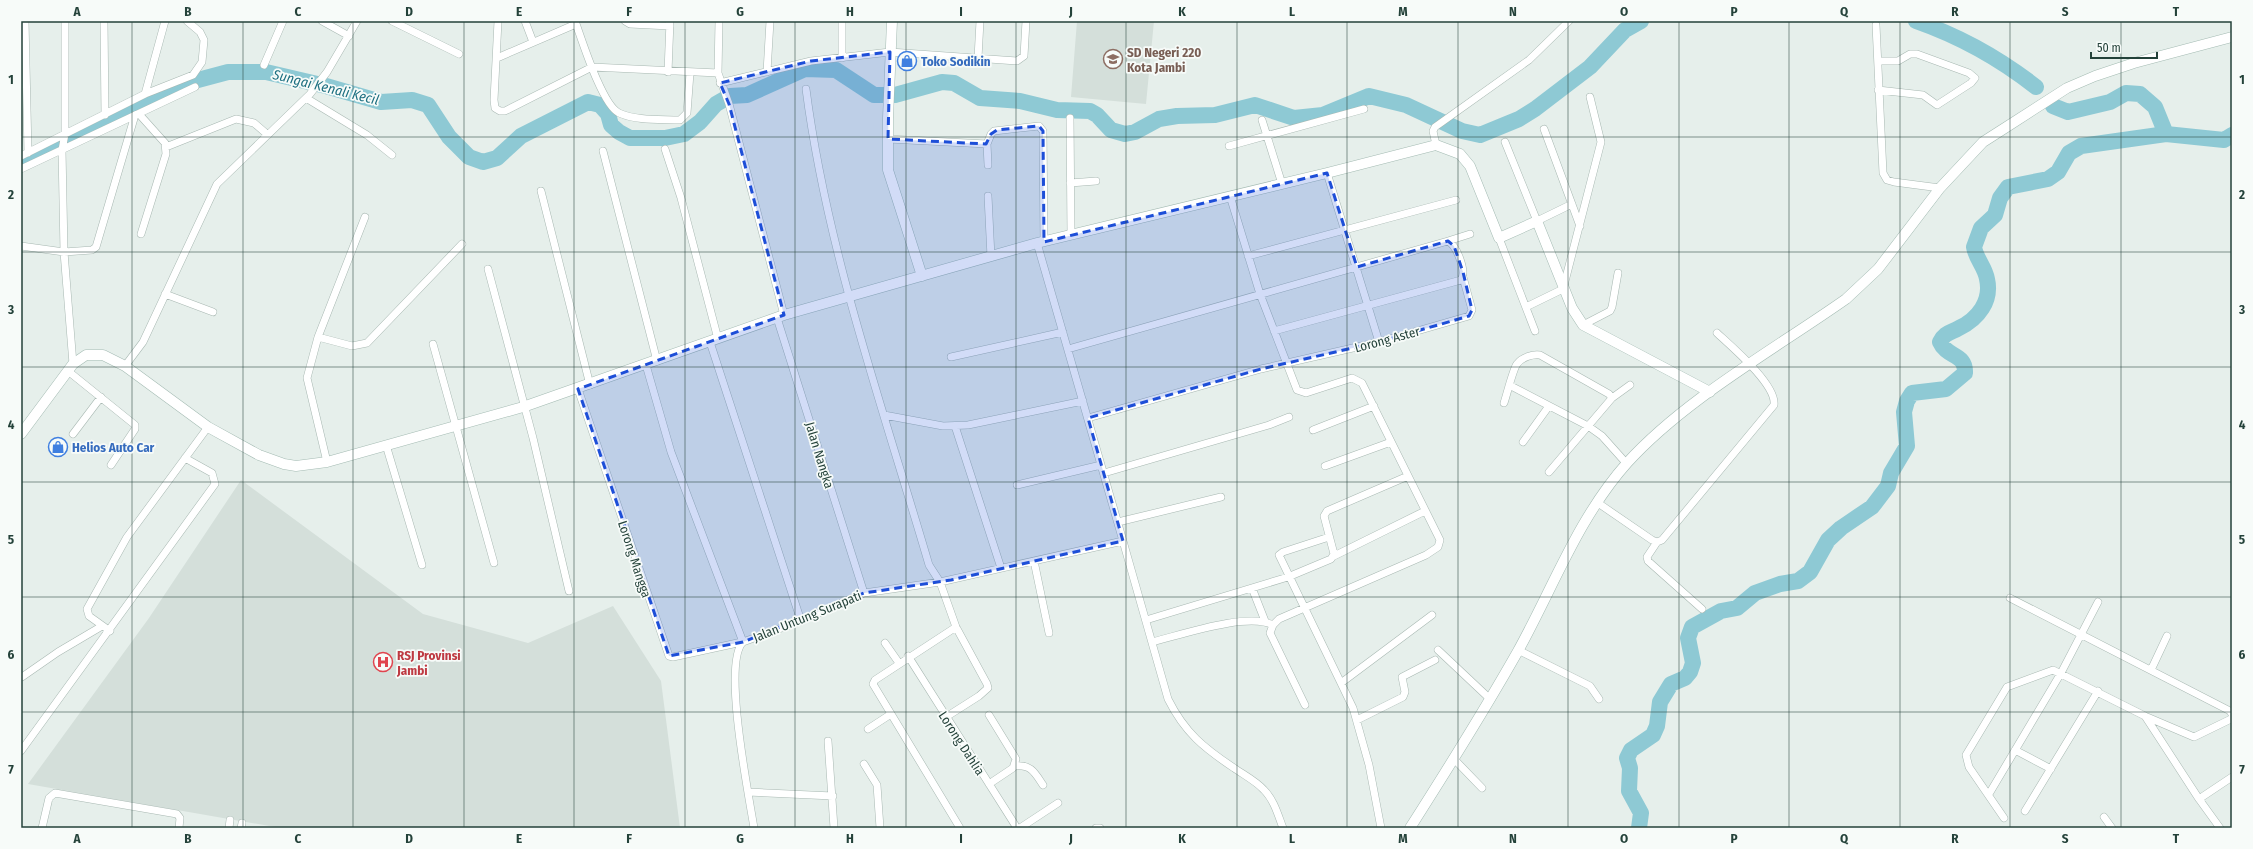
<svg xmlns="http://www.w3.org/2000/svg" width="2253" height="849" viewBox="0 0 2253 849" font-family="'Fira Sans Condensed',sans-serif">
  <style>
    .built { fill: #d4dfda }
    .lines { fill: none; stroke-linecap: round; stroke-linejoin: round }
    .river { stroke: #8ec9d4; stroke-width: 16 }
    .street-casing { stroke: #a8b8b2; stroke-width: 8 }
    .secondary-casing { stroke: #a4bbb3; stroke-width: 11 }
    .street { stroke: #fff; stroke-width: 7 }
    .secondary { stroke: #fff; stroke-width: 10 }
    .marked { fill: #1d4ed8; fill-opacity: 0.2; stroke: #1d4ed8; stroke-width: 3; stroke-dasharray: 8 5; stroke-linejoin: round }
    .grid { fill: none; stroke: #24423a; stroke-width: 1; stroke-opacity: 0.55 }
    .labels { text-anchor: middle; stroke-width: 3.5; stroke-linejoin: round; paint-order: stroke }
    .education-label { font-size: 13px; font-weight: bold; fill: #785e54; stroke: #f7fbf9; text-anchor: start }
    .shop-label { font-size: 13px; font-weight: bold; fill: #366cbe; stroke: #f7fbf9; text-anchor: start }
    .street-label { font-size: 13px; fill: #24423a; stroke: #f7fbf9 }
    .health-label { font-size: 13px; font-weight: bold; fill: #be3a42; stroke: #f7fbf9; text-anchor: start }
    .water-label { font-size: 14px; font-style: italic; fill: #1c6f80; stroke: #f7fbf9 }
    .neatline { fill: none; stroke: #24423a; stroke-width: 1.5 }
    .grid-label { font-size: 13px; text-anchor: middle; font-weight: bold; fill: #24423a }
  </style>
  <rect width="100%" height="100%" fill="#e6efeb"/>
  <!-- built -->
  <path class="built" d="M 1077,21 L 1154,21 L 1146,104 L 1071,97 Z
    M 241,480 L 423,614 L 528,643 L 613,606 L 661,681 L 680,828 L 281,828 L 28,784 L 149,618 Z"/>
  <g class="lines">
    <!-- river -->
    <path class="river" d="M 1916,21 C 1959,36 1999,58 2036,87
      M 2053,106 L 2068,112 L 2110,102 L 2126,93 L 2140,94 L 2155,107 L 2166,134
      M 21,162 L 183,84 L 228,72 L 266,72 L 326,86 L 381,102 L 412,100 L 428,105 L 449,137 L 469,157 L 483,162 L 497,158 L 521,136 L 588,102 L 600,105 L 608,114 L 611,125 L 619,132 L 630,138 L 665,138 L 684,134 L 700,122 L 716,104 L 730,96 L 747,95 L 805,69 L 836,70 L 874,95 L 895,95 L 942,82 L 954,83 L 980,98 L 1020,101 L 1057,110 L 1090,111 L 1097,115 L 1111,130 L 1125,134 L 1135,132 L 1159,119 L 1177,116 L 1215,115 L 1255,105 L 1294,118 L 1323,115 L 1369,96 L 1406,105 L 1462,131 L 1480,135 L 1519,119 L 1535,109 L 1590,67 L 1625,30 L 1641,21
      M 1639,828 L 1641,813 L 1629,791 L 1630,768 L 1627,758 L 1631,750 L 1653,735 L 1657,726 L 1660,702 L 1671,684 L 1685,678 L 1690,672 L 1693,663 L 1688,638 L 1692,627 L 1721,611 L 1737,608 L 1755,593 L 1780,584 L 1798,581 L 1810,572 L 1828,540 L 1841,528 L 1872,507 L 1888,486 L 1891,473 L 1907,446 L 1904,412 L 1907,401 L 1912,393 L 1946,389 L 1965,373 C 1966,353 1947,358 1940,342 C 1945,332 1951,333 1959,328 C 1978,319 1992,301 1987,279 C 1985,267 1976,259 1974,247 L 1981,228 L 1995,215 L 2000,198 L 2008,187 L 2048,179 L 2058,172 L 2069,153 L 2081,146 L 2166,134 L 2224,140 L 2232,135"/>
    <!-- street casing -->
    <g class="street-casing">
      <path id="street" d="M 25,21 L 28,153
        M 65,21 L 65,134 L 62,150 L 64,252 L 73,364
        M 104,21 L 105,115
        M 322,21 L 349,36
        M 392,21 L 459,54
        M 498,21 L 494,100 L 495,108 L 500,111 L 505,111 L 592,67 L 718,73
        M 525,21 L 533,42
        M 575,21 C 582,40 602,105 619,113 C 637,121 660,119 680,120 L 687,113 L 690,73
        M 625,21 L 630,24 L 670,26
        M 719,21 L 718,73 L 729,104 L 784,315
        M 1876,25 L 1883,173 L 1887,180 L 1894,182 L 1940,188
        M 497,58 L 576,24
        M 842,58 L 842,21
        M 978,58 L 980,21
        M 264,65 L 283,21
        M 668,72 L 670,21
        M 767,72 L 770,21
        M 720,83 L 811,61 L 890,52 L 1017,61 L 1024,56 L 1026,21
        M 806,89 C 827,251 883,408 929,565 L 940,582 L 1123,541 L 1168,699 C 1185,733 1204,748 1234,768 C 1244,775 1256,781 1264,790 C 1274,800 1278,815 1283,828
        M 1878,90 L 1923,95 L 1937,105 L 1971,83 L 1975,78 L 1969,73 L 1917,54 L 1910,54 L 1898,61 L 1878,61
        M 145,94 L 165,21
        M 306,98 L 367,135 L 392,155
        M 139,114 L 165,143 L 166,154 L 141,234
        M 1070,118 L 1071,235
        M 1262,120 L 1282,184
        M 1544,129 L 1580,226
        M 888,139 L 987,144 L 991,134 L 994,131 L 1039,126 L 1043,131 L 1044,242
        M 1505,142 L 1537,221 L 1572,204
        M 987,144 L 988,165
        M 1436,145 L 1433,131 L 1435,127 L 1529,60 L 1569,21
        M 1229,146 L 1364,109
        M 166,147 L 236,119 L 254,123 L 268,135
        M 665,149 L 681,198 L 718,339
        M 603,151 L 657,361
        M 21,156 L 145,94 L 193,75 L 202,62 L 204,40 L 200,32 L 187,21
        M 21,169 L 195,87
        M 1327,173 L 1379,342
        M 1070,183 L 1096,181
        M 541,191 L 590,385
        M 988,196 L 991,257
        M 1230,196 L 1260,294 L 1297,390 L 1306,393 L 1352,378 L 1362,383 L 1440,540 L 1438,547 L 1426,555 L 1279,619 L 1273,625 L 1270,633 L 1305,705
        M 1499,238 L 1535,331
        M 1448,241 L 1470,234
        M 1037,243 L 1123,541
        M 21,246 L 64,252 L 92,250 L 96,247 L 135,115
        M 1248,256 L 1456,200
        M 488,269 L 533,438 L 569,591
        M 165,294 L 213,312
        M 1526,307 L 1563,289 L 1601,142 L 1590,97
        M 777,318 L 864,593
        M 1583,325 L 1610,311 L 1612,307 L 1618,273
        M 318,337 L 352,346 L 367,343 L 462,244
        M 710,342 L 801,621
        M 433,344 L 494,563
        M 1068,349 L 1448,241 C 1457,246 1467,272 1461,280 L 1274,331
        M 951,357 L 1063,332
        M 646,365 L 671,452 L 743,642
        M 125,366 L 143,342 L 217,184 L 310,94 L 327,72 L 357,21
        M 68,371 L 135,425 L 135,429 L 111,465
        M 1511,386 L 1588,426 L 1602,436 L 1627,464
        M 578,389 L 669,656 L 673,657 L 742,642
        M 1612,398 L 1630,385
        M 1504,403 C 1507,394 1513,369 1517,364 C 1522,357 1533,354 1540,355 L 1609,394 L 1612,398 L 1549,472
        M 884,415 L 943,426 L 968,425 L 1083,401
        M 1088,418 L 1261,369 L 1379,342 L 1469,316 L 1472,310 L 1463,277
        M 955,426 L 1001,568
        M 1313,430 L 1374,406
        M 73,434 L 101,397
        M 1523,442 L 1549,406
        M 386,445 L 422,565
        M 327,462 L 307,378 L 318,337 L 365,217
        M 1325,466 L 1391,442
        M 1104,473 L 1269,425 L 1289,417
        M 1017,485 L 1101,465
        M 1598,503 L 1652,540 L 1657,542 L 1662,540 L 1774,405 C 1777,385 1731,346 1717,333
        M 1118,522 L 1221,497
        M 1329,537 L 1283,552 L 1279,555 L 1353,708 L 1369,765 L 1381,828
        M 1657,542 L 1647,557 L 1648,561 L 1702,609
        M 1334,556 L 1425,511
        M 1034,561 L 1049,633
        M 1252,588 L 1265,621
        M 2010,598 L 2230,711 L 2232,714
        M 1146,620 L 1288,577 L 1331,559 L 1334,554 L 1324,516 L 1327,511 L 1408,476
        M 956,627 L 875,680 L 873,684 L 960,828
        M 110,631 L 89,616 L 87,609 L 127,537 L 208,427
        M 1152,642 C 1181,635 1247,612 1273,625
        M 885,643 L 899,663
        M 1438,650 L 1489,698
        M 1518,650 L 1590,686 L 1599,699
        M 908,656 L 1017,828
        M 2151,670 L 2167,636
        M 22,677 L 58,652 L 102,626
        M 1341,683 L 1432,615
        M 2147,717 L 2194,737 L 2231,719 L 2232,717
        M 1357,720 L 1403,697 L 1405,692 L 1402,677 L 1435,660
        M 868,729 L 891,714
        M 828,741 L 834,828
        M 2015,750 L 2051,769
        M 21,751 L 215,484 L 212,473 L 185,458
        M 1453,758 L 1482,788
        M 864,764 L 877,785 L 880,828
        M 1015,766 C 1031,764 1035,773 1043,785
        M 989,784 L 1013,768 L 1016,759 L 989,715
        M 748,792 L 833,796
        M 1989,794 L 2061,673 L 2098,602
        M 2025,811 L 2098,691
        M 2104,817 L 2112,828
        M 2004,818 L 1969,767 L 1966,755 L 2007,687 L 2053,670 L 2145,716 L 2199,799
        M 42,828 L 49,798 L 55,793 L 177,814 L 180,818 L 179,828
        M 229,828 L 230,820
        M 241,828 L 242,823
        M 754,828 C 749,796 722,663 743,642 L 801,621 L 864,593 L 940,582 L 956,627 L 987,684 L 988,688 L 979,696 L 946,717
        M 1020,828 L 1058,803
        M 1096,828 L 1100,828
        M 2220,828 L 2199,799 L 2232,777"/>
    </g>
    <!-- secondary casing -->
    <g class="secondary-casing">
      <path id="secondary" d="M 892,21 L 888,118 L 888,170 L 922,276
        M 21,434 L 73,364 L 86,355 L 103,355 L 125,366 L 208,427 L 259,455 L 284,464 L 296,466 L 327,462 L 523,407 L 784,315 L 1037,243 L 1327,173 L 1436,145 L 1460,154 L 1470,166 L 1499,238 L 1537,221 L 1572,308 L 1583,325 L 1710,392
        M 1410,828 C 1447,770 1484,711 1518,651 C 1553,588 1578,518 1627,463 C 1685,399 1775,349 1846,299 L 1878,269 L 1940,188 L 1983,142 L 2008,126 L 2067,88 L 2095,76 L 2134,63 L 2232,37"/>
    </g>
    <!-- street -->
    <use href="#street" class="street"/>
    <!-- secondary -->
    <use href="#secondary" class="secondary"/>
  </g>
  <!-- marked area -->
  <path class="marked" d="M 890,52 L 888,139 L 986,144 L 991,134 L 997,130 L 1039,126 L 1043,131 L 1044,242 L 1327,173 L 1357,267 L 1448,241 L 1454,246 L 1463,272 L 1472,310 L 1469,316 L 1379,342 L 1261,369 L 1088,418 L 1123,541 L 951,580 L 864,593 L 743,642 L 669,656 L 578,389 L 784,315 L 729,104 L 720,83 L 811,61 Z"/>
  <!-- grid -->
  <path class="grid" d="M 132,21 L 132,828M 243,21 L 243,828M 353,21 L 353,828M 464,21 L 464,828M 574,21 L 574,828M 685,21 L 685,828M 795,21 L 795,828M 906,21 L 906,828M 1016,21 L 1016,828M 1126,21 L 1126,828M 1237,21 L 1237,828M 1347,21 L 1347,828M 1458,21 L 1458,828M 1568,21 L 1568,828M 1679,21 L 1679,828M 1789,21 L 1789,828M 1900,21 L 1900,828M 2010,21 L 2010,828M 2121,21 L 2121,828M 21,137 L 2232,137M 21,252 L 2232,252M 21,367 L 2232,367M 21,482 L 2232,482M 21,597 L 2232,597M 21,712 L 2232,712"/>
  <!-- icons -->
  <defs>
    <g id="school-ring" transform="scale(1)"><circle r="9.5" fill="#f7fbf9" stroke="#8d6e63" stroke-width="1.5"/><path d="M0-5L7-2L0 1L-7-2ZM-4 1L0 2.5L4 1V4Q0 6-4 4Z" fill="#8d6e63"/></g>
    <g id="shop-ring" transform="scale(1)"><circle r="9.5" fill="#f7fbf9" stroke="#3f7fe0" stroke-width="1.5"/><path d="M-5-2.5h2.3a2.7 3.5 0 0 1 5.4 0H5L5.5 6h-11ZM-1.5-2.5h3a1.5 2.3 0 0 0-3 0Z" fill="#3f7fe0"/></g>
    <g id="hospital-ring" transform="scale(1)"><circle r="9.5" fill="#f7fbf9" stroke="#e0444e" stroke-width="1.5"/><path d="M-5-5h3v3.5h4V-5h3V5h-3V1.5h-4V5h-3Z" fill="#e0444e"/></g>
  </defs>
  <g fill-rule="evenodd">
    <use href="#school-ring" x="1113" y="59"/>
    <use href="#shop-ring" x="907" y="61"/>
    <use href="#shop-ring" x="58" y="447"/>
    <use href="#hospital-ring" x="383" y="662"/>
  </g>
  <g class="labels">
    <!-- education labels -->
    <g class="education-label">
      <text x="1127" y="57">SD Negeri 220<tspan x="1127" dy="15">Kota Jambi</tspan></text>
    </g>
    <!-- shop labels -->
    <g class="shop-label">
      <text x="921" y="66">Toko Sodikin</text>
      <text x="72" y="452">Helios Auto Car</text>
    </g>
    <!-- street labels -->
    <g class="street-label">
      <text transform="translate(1387 339) rotate(-15)" y="5">Lorong Aster</text>
      <text transform="translate(820 455) rotate(73)" y="5">Jalan Nangka</text>
      <text transform="translate(635 559) rotate(72)" y="5">Lorong Mangga</text>
      <text transform="translate(807 616) rotate(-22)" y="5">Jalan Untung Surapati</text>
      <text transform="translate(962 743) rotate(57)" y="5">Lorong Dahlia</text>
    </g>
    <!-- health labels -->
    <g class="health-label">
      <text x="397" y="660">RSJ Provinsi<tspan x="397" dy="15">Jambi</tspan></text>
    </g>
    <!-- water labels -->
    <g class="water-label">
      <text transform="translate(326 87) rotate(14)" y="5">Sungai Kenali Kecil</text>
    </g>
  </g>
  <!-- border -->
  <rect width="2253" height="849" fill="none" stroke="#f7fbf9" stroke-width="44"/>
  <!-- scale -->
  <path d="M2091 52v6h66v-6" fill="none" stroke="#24423a" stroke-width="2"/>
  <text x="2097" y="52" font-size="12" fill="#24423a" stroke="#f7fbf9" stroke-width="3" paint-order="stroke">50 m</text>
  <rect x="22" y="22" width="2209" height="805" class="neatline"/>
  <g class="grid-label">
    <text x="77" y="16">A</text>
    <text x="188" y="16">B</text>
    <text x="298" y="16">C</text>
    <text x="409" y="16">D</text>
    <text x="519" y="16">E</text>
    <text x="629" y="16">F</text>
    <text x="740" y="16">G</text>
    <text x="850" y="16">H</text>
    <text x="961" y="16">I</text>
    <text x="1071" y="16">J</text>
    <text x="1182" y="16">K</text>
    <text x="1292" y="16">L</text>
    <text x="1403" y="16">M</text>
    <text x="1513" y="16">N</text>
    <text x="1624" y="16">O</text>
    <text x="1734" y="16">P</text>
    <text x="1844" y="16">Q</text>
    <text x="1955" y="16">R</text>
    <text x="2065" y="16">S</text>
    <text x="2176" y="16">T</text>
    <text x="11" y="84">1</text>
    <text x="2242" y="84">1</text>
    <text x="11" y="199">2</text>
    <text x="2242" y="199">2</text>
    <text x="11" y="314">3</text>
    <text x="2242" y="314">3</text>
    <text x="11" y="429">4</text>
    <text x="2242" y="429">4</text>
    <text x="11" y="544">5</text>
    <text x="2242" y="544">5</text>
    <text x="11" y="659">6</text>
    <text x="2242" y="659">6</text>
    <text x="11" y="774">7</text>
    <text x="2242" y="774">7</text>
    <text x="77" y="843">A</text>
    <text x="188" y="843">B</text>
    <text x="298" y="843">C</text>
    <text x="409" y="843">D</text>
    <text x="519" y="843">E</text>
    <text x="629" y="843">F</text>
    <text x="740" y="843">G</text>
    <text x="850" y="843">H</text>
    <text x="961" y="843">I</text>
    <text x="1071" y="843">J</text>
    <text x="1182" y="843">K</text>
    <text x="1292" y="843">L</text>
    <text x="1403" y="843">M</text>
    <text x="1513" y="843">N</text>
    <text x="1624" y="843">O</text>
    <text x="1734" y="843">P</text>
    <text x="1844" y="843">Q</text>
    <text x="1955" y="843">R</text>
    <text x="2065" y="843">S</text>
    <text x="2176" y="843">T</text>
  </g>
</svg>
